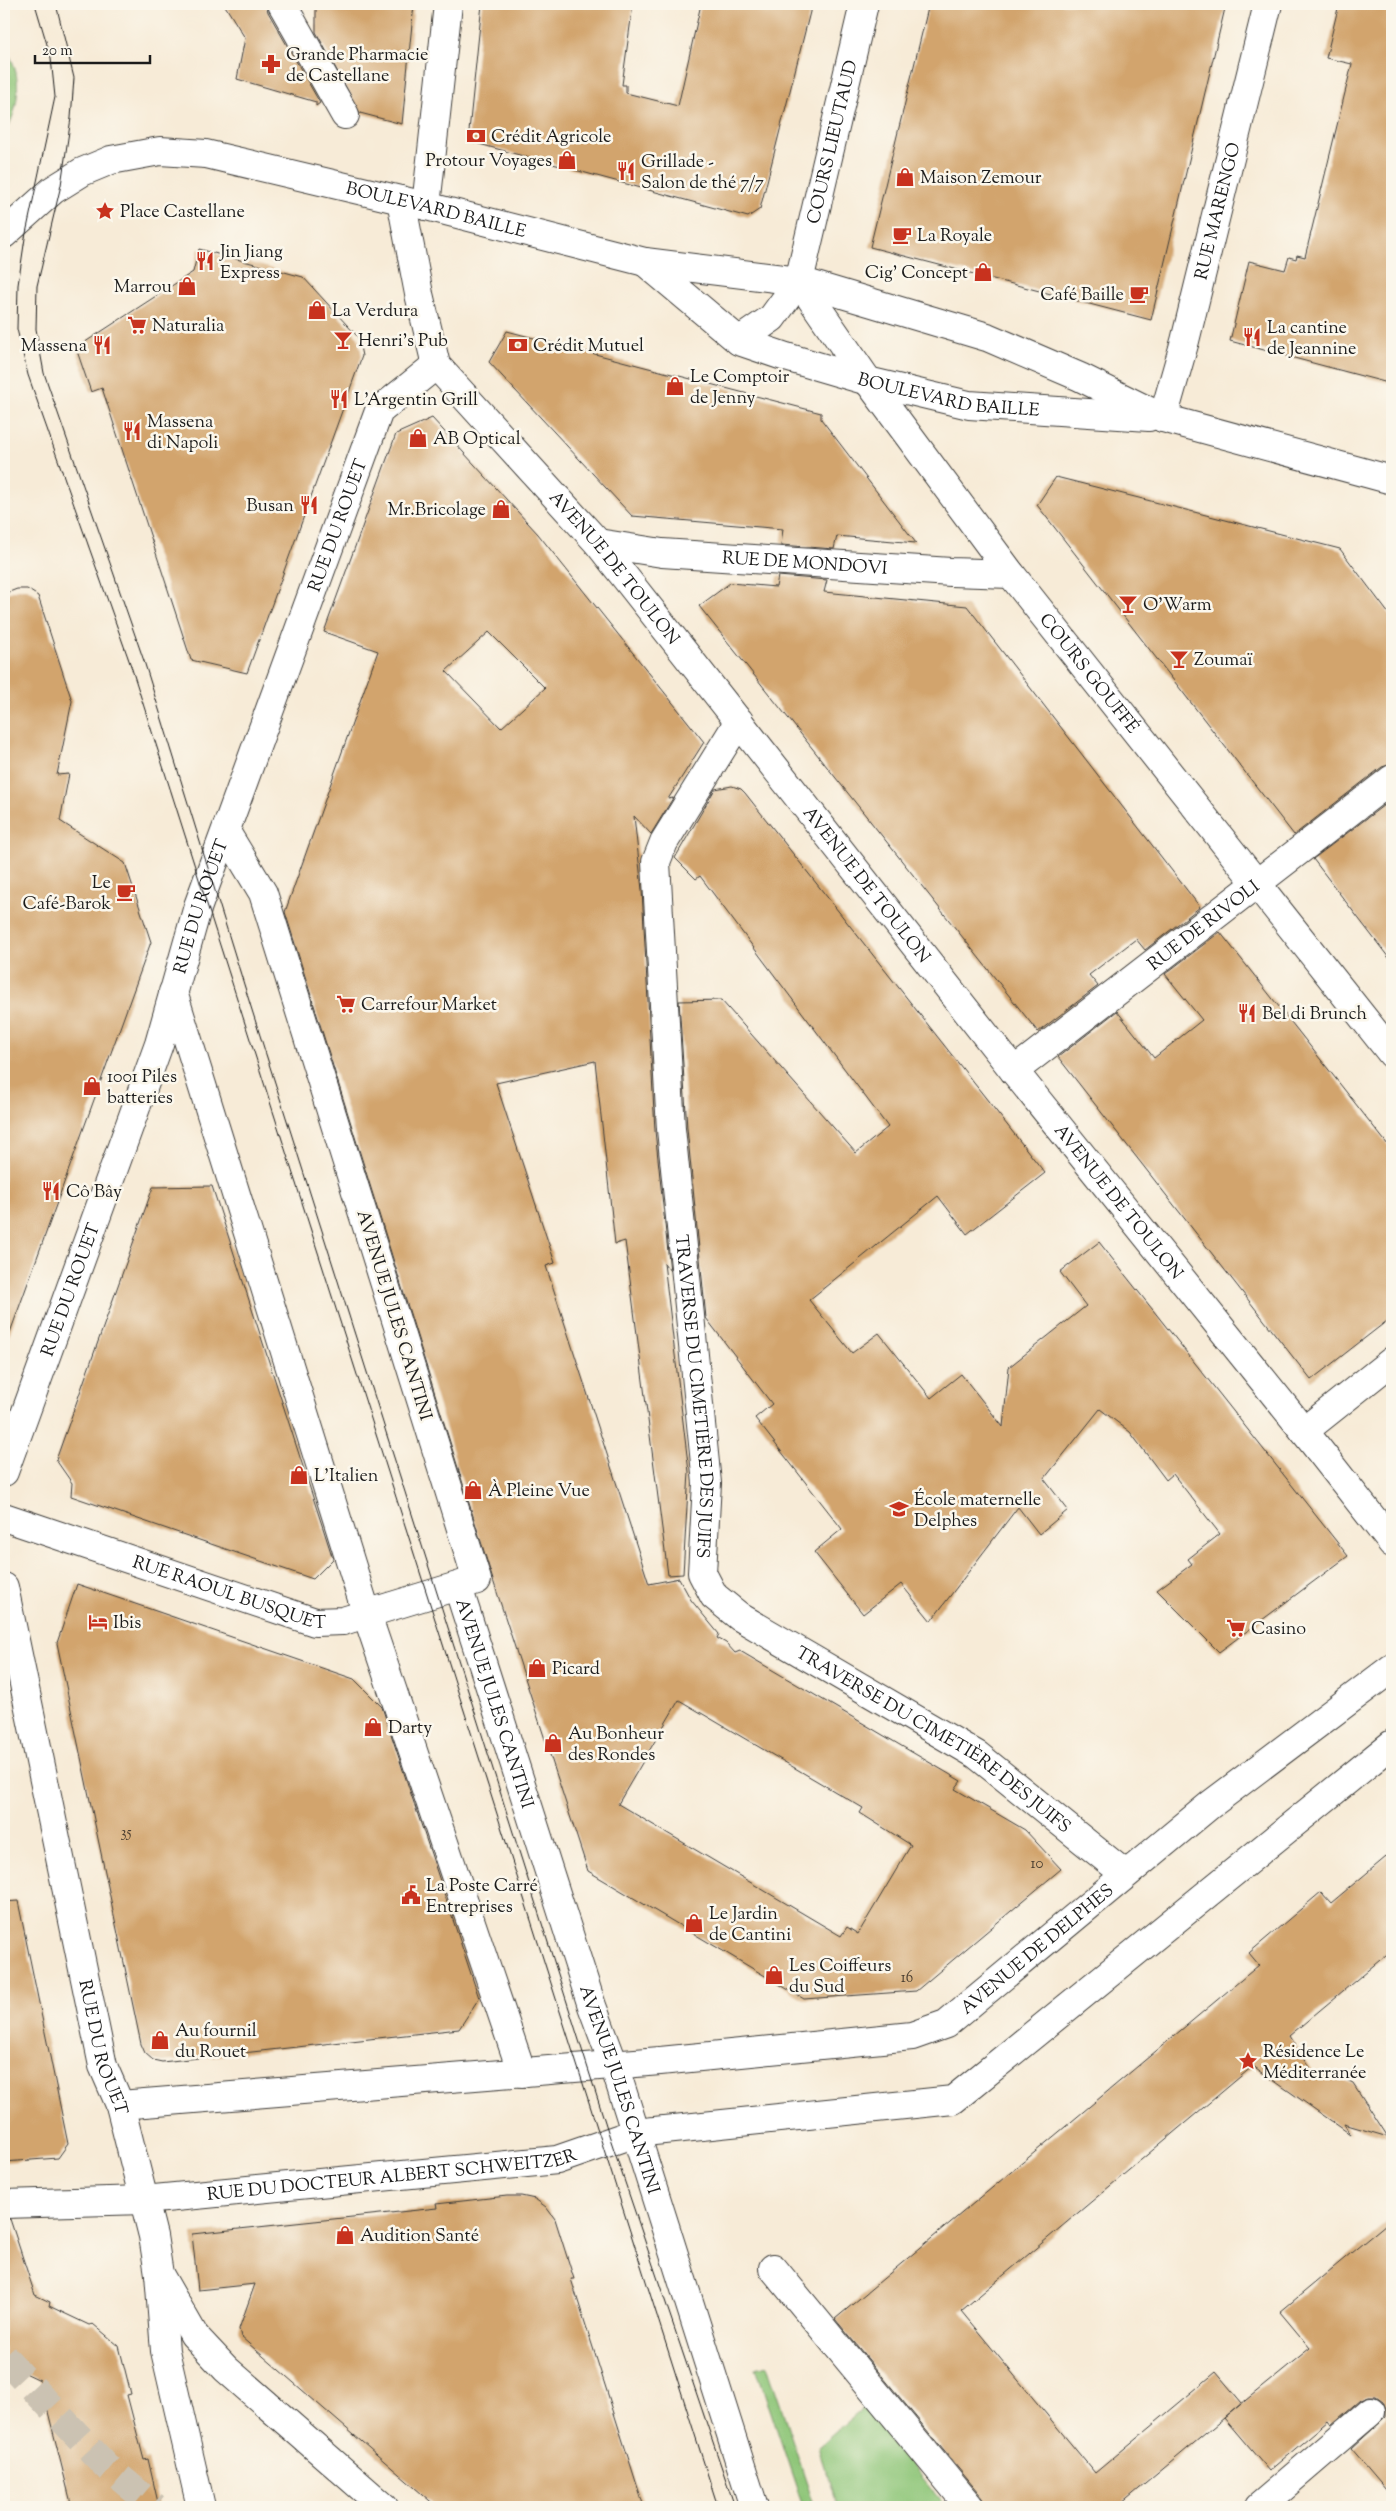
<svg xmlns="http://www.w3.org/2000/svg" width="1396" height="2511" viewBox="0 0 1396 2511" font-family="'Sorts Mill Goudy',serif">
  <style>
    .green { fill: #8fc679; stroke: #56714a }
    .building { fill: #d2a46d; fill-rule: evenodd }
    .lines { fill: none; stroke-linecap: round; stroke-linejoin: round }
    .highway-tunnel { stroke: #cbc2b2; stroke-width: 28; stroke-dasharray: 28 14; stroke-linecap: butt }
    .minor-casing { stroke: #3d3b38; stroke-width: 30 }
    .major-casing { stroke: #3d3b38; stroke-width: 30 }
    .minor { stroke: #fff; stroke-width: 28 }
    .major { stroke: #fff; stroke-width: 28 }
    .tram { stroke: #1c1c1c; stroke-width: 1 }
    .labels { text-anchor: middle; stroke-width: 5; stroke-linejoin: round; paint-order: stroke }
    .number-label { font-size: 15px; fill: #4a3e30 }
    .poi-label { font-size: 18px; fill: #1c1c1c; stroke: #fbf7ec; text-anchor: start }
    .street-label { font-size: 18px; fill: #1c1c1c; stroke: #fbf7ec }
  </style>
  <rect width="100%" height="100%" fill="#fbf7ec"/>
  <filter id="ink" filterUnits="userSpaceOnUse"><feTurbulence type="fractalNoise" baseFrequency=".02" numOctaves="2"/><feDisplacementMap in="SourceGraphic" scale="10" xChannelSelector="R" yChannelSelector="G"/><feConvolveMatrix kernelMatrix="1 2 1 2 8 2 1 2 1" color-interpolation-filters="sRGB"/></filter>
  <filter id="wash" filterUnits="userSpaceOnUse"><feTurbulence type="fractalNoise" baseFrequency=".0096" numOctaves="4" result="noise"/><feDisplacementMap in="SourceGraphic" scale="20" xChannelSelector="R" yChannelSelector="G"/><feGaussianBlur stdDeviation="1.12" result="paint"/><feColorMatrix in="noise" values="0 0 0 0 0 0 0 0 0 0 0 0 0 0 0 0 0 1.4 0 .05"/><feComposite in="paint" operator="in"/></filter>
  <g filter="url(#wash)">
    <rect width="100%" height="100%" fill="#f7ebd7"/>
    <!-- green -->
    <path class="green" d="M 4,47 C 24,73 20,108 4,135 Z
      M 767,2365 L 815,2507 L 803,2507 L 756,2368 Z
      M 864,2408 L 947,2507 L 837,2507 L 818,2447 Z"/>
    <g id="blocks">
      <!-- building -->
      <path class="building" d="M 224,4 L 266,4 L 268,12 L 320,103 L 316,106 L 316,102 L 237,79 L 245,38 Z
        M 316,4 L 414,4 L 402,124 L 360,113 L 316,32 Z
        M 482,4 L 633,4 L 622,85 L 626,85 L 626,93 L 678,106 L 701,4 L 812,4 L 760,209 L 748,217 L 468,141 Z
        M 929,4 L 1226,4 L 1151,320 L 870,247 Z
        M 1339,4 L 1392,4 L 1392,384 L 1230,341 L 1249,261 L 1285,270 L 1289,257 L 1296,259 L 1297,255 L 1305,257 L 1352,64 L 1326,58 Z
        M 199,249 L 303,277 L 358,337 L 362,356 L 247,673 L 191,660 L 102,388 L 91,392 L 76,348 L 193,272 Z
        M 507,331 L 821,413 L 821,419 L 916,543 L 837,536 L 834,549 L 781,545 L 783,529 L 632,516 L 489,362 Z
        M 432,418 L 538,534 L 704,742 L 668,799 L 673,798 L 651,834 L 634,816 L 642,890 L 655,1131 L 670,1271 L 664,1263 L 689,1472 L 683,1574 L 668,1575 L 625,1241 L 615,1244 L 595,1061 L 496,1083 L 555,1263 L 546,1266 L 649,1584 L 679,1578 L 691,1600 L 719,1634 L 717,1638 L 726,1643 L 735,1653 L 740,1651 L 961,1781 L 955,1789 L 1025,1830 L 1061,1869 L 916,1991 L 804,1999 L 588,1871 L 492,1577 L 285,912 L 378,651 L 324,632 L 396,434 ZM 489,632 L 545,688 L 501,728 L 446,671 ZM 679,1700 L 863,1808 L 860,1813 L 911,1845 L 858,1934 L 847,1927 L 841,1936 L 618,1804 Z
        M 1056,477 L 1340,549 L 1392,618 L 1392,764 L 1382,767 L 1294,835 L 1037,505 Z
        M 778,576 L 827,580 L 824,592 L 967,606 L 1200,907 L 1145,950 L 1136,939 L 1089,975 L 1098,986 L 1038,1032 L 699,606 L 730,583 L 776,587 Z
        M 17,589 L 27,589 L 38,596 L 72,701 L 57,775 L 69,774 L 60,821 L 125,863 L 151,942 L 8,1338 L 4,1337 L 4,594 Z
        M 732,786 L 741,789 L 745,793 L 1045,1173 L 967,1234 L 938,1196 L 809,1300 L 852,1353 L 879,1333 L 931,1398 L 961,1374 L 1003,1427 L 1009,1367 L 1086,1306 L 1060,1272 L 1099,1242 L 1348,1556 L 1219,1652 L 1157,1590 L 1192,1564 L 1188,1559 L 1220,1534 L 1173,1474 L 1166,1480 L 1130,1432 L 1100,1409 L 1044,1479 L 1068,1510 L 1039,1534 L 1018,1507 L 931,1621 L 901,1584 L 863,1614 L 814,1552 L 842,1529 L 755,1418 L 772,1404 L 706,1318 L 687,1128 L 679,1001 L 721,1000 L 856,1153 L 888,1127 L 700,876 L 696,879 L 675,858 L 715,789 Z
        M 1392,799 L 1392,962 L 1313,859 Z
        M 1220,932 L 1392,1150 L 1392,1317 L 1311,1380 L 1058,1057 L 1117,1011 L 1154,1058 L 1202,1020 L 1165,974 Z
        M 212,1186 L 333,1559 L 313,1579 L 71,1496 L 72,1483 L 56,1460 L 153,1187 Z
        M 77,1584 L 354,1679 L 382,1707 L 479,1998 L 459,2029 L 162,2062 L 153,2060 L 145,2053 L 141,2044 L 57,1643 Z
        M 1392,1852 L 1392,1950 L 1289,2036 L 1313,2074 L 1330,2072 L 1353,2083 L 1388,2137 L 1344,2124 L 1350,2134 L 1253,2066 L 961,2311 L 1095,2473 L 1216,2372 L 1242,2403 L 1121,2504 L 1123,2507 L 987,2507 L 982,2497 L 835,2319 L 1259,1965 L 1249,1953 L 1275,1931 L 1321,1892 L 1331,1903 Z
        M 18,1901 L 68,2144 L 58,2158 L 4,2162 L 4,1902 Z
        M 507,2196 L 521,2196 L 535,2199 L 546,2207 L 555,2219 L 574,2279 L 571,2279 L 644,2507 L 437,2507 L 241,2337 L 239,2329 L 255,2284 L 198,2290 L 192,2234 L 437,2208 L 436,2204 Z
        M 10,2219 L 35,2295 L 50,2302 L 49,2306 L 89,2325 L 93,2324 L 119,2346 L 131,2394 L 127,2395 L 144,2460 L 148,2459 L 159,2507 L 72,2507 L 40,2380 L 4,2363 L 4,2220 Z
        M 1392,2219 L 1392,2497 L 1351,2449 L 1386,2417 L 1386,2409 L 1383,2401 L 1376,2396 L 1369,2396 L 1361,2399 L 1331,2425 L 1328,2421 L 1269,2471 L 1224,2418 L 1310,2348 L 1280,2312 Z"/>
    </g>
  </g>
  <g filter="url(#ink)">
    <use href="#blocks" fill-opacity="0" stroke="#3d3b38" stroke-width="1"/>
    <g class="lines">
      <!-- highway-tunnel -->
      <path class="highway-tunnel" d="M 4,2357 L 106,2466 L 155,2507"/>
      <!-- minor casing -->
      <g class="minor-casing">
        <g id="minor">
          <path d="M 282,4 L 345,115"/>
          <path id="s1" d="M 401,200 L 419,294 L 436,365 L 598,543 L 1014,1071 L 1304,1431 L 1392,1543"/>
          <path d="M 426,206 L 448,4"/>
          <path id="s2" d="M 1163,418 L 1185,341 L 1268,4"/>
          <path id="s3" d="M 598,543 L 662,553 L 951,572 L 1011,574"/>
          <path id="s4" d="M 739,721 L 664,842 L 656,862 L 671,1129 L 707,1483 L 702,1573 L 714,1596 L 740,1617 L 977,1755 L 1125,1874"/>
          <path d="M 173,992 L 367,1615 L 522,2073"/>
          <path id="s5" d="M 1014,1071 L 1392,779"/>
          <path d="M 1304,1431 L 1392,1361"/>
          <path id="s6" d="M 4,1472 L 159,1044 L 198,906 L 379,411 L 436,365"/>
          <path id="s7" d="M 4,1517 L 315,1622 L 343,1621 L 477,1580 L 263,893 L 226,832"/>
          <path id="s8" d="M 458,1587 L 592,2006 L 614,2065 L 754,2507"/>
          <path id="s9" d="M 120,2105 L 660,2061 L 912,2036 L 946,2024 L 1210,1805 L 1392,1668"/>
          <path id="s10" d="M 4,2204 L 144,2200 L 547,2161 L 557,2160 L 635,2133 L 953,2100 L 1392,1744"/>
          <path d="M 773,2268 L 970,2507"/>
          <path d="M 159,2274 L 165,2351 L 201,2507"/>
          <path d="M 1259,2507 L 1371,2411"/>
        </g>
      </g>
      <!-- major casing -->
      <g class="major-casing">
        <g id="major">
          <path id="s11" d="M 4,234 L 53,190 L 82,172 L 111,160 L 160,151 L 206,154 L 426,206 L 645,262 L 799,281 L 987,337 L 1080,377 L 1163,418 L 1392,480"/>
          <path id="s12" d="M 645,262 L 739,341 L 786,357 L 868,381 L 969,405 L 1149,417"/>
          <path id="s13" d="M 799,281 L 868,381 L 1011,574 L 1392,1054"/>
          <path id="s14" d="M 739,341 L 772,318 L 799,281 L 864,4"/>
          <path id="s15" d="M 4,1587 L 103,2066 L 120,2105 L 153,2236 L 159,2274 L 194,2335 L 226,2369 L 384,2507"/>
        </g>
      </g>
      <!-- minor -->
      <use href="#minor" class="minor"/>
      <!-- major -->
      <use href="#major" class="major"/>
      <!-- tram -->
      <path class="tram" d="M 35,4 L 51,58 L 55,97 L 25,238 L 18,285 L 17,329 L 28,375 L 131,666 L 718,2507
        M 56,4 L 74,78 L 71,118 L 61,185 L 37,286 L 36,329 L 44,373 L 144,661 L 251,1007 L 611,2141 L 735,2507"/>
    </g>
  </g>
  <!-- icons -->
  <defs>
    <g id="pharmacy-bare" transform="scale(1.5)"><path d="M-2-6h4v4h4v4h-4v4h-4v-4h-4v-4h4Z" fill="#c8321e" stroke="#fbf7ec" stroke-width="2.5" paint-order="stroke"/></g>
    <g id="bank-bare" transform="scale(1.5)"><path d="M-6-4H6V4H-6ZM0-2.3a2.3 2.3 0 1 0 0 4.6a2.3 2.3 0 1 0 0-4.6Z" fill="#c8321e" stroke="#fbf7ec" stroke-width="2.5" paint-order="stroke"/></g>
    <g id="shop-bare" transform="scale(1.5)"><path d="M-5-2.5h2.3a2.7 3.5 0 0 1 5.4 0H5L5.5 6h-11ZM-1.5-2.5h3a1.5 2.3 0 0 0-3 0Z" fill="#c8321e" stroke="#fbf7ec" stroke-width="2.5" paint-order="stroke"/></g>
    <g id="restaurant-bare" transform="scale(1.5)"><path d="M-5-6h1v4h1v-4h1v4h1v-4h1v5L-1.5 .5V6h-2V.5L-5-1ZM5-6V6H3V1.5H1.5Q1.5-4 5-6Z" fill="#c8321e" stroke="#fbf7ec" stroke-width="2.5" paint-order="stroke"/></g>
    <g id="sight-bare" transform="scale(1.5)"><path d="M0-6L1.8-2.2L6-1.7L2.9 1.2L3.7 5.4L0 3.3L-3.7 5.4L-2.9 1.2L-6-1.7L-1.8-2.2Z" fill="#c8321e" stroke="#fbf7ec" stroke-width="2.5" paint-order="stroke"/></g>
    <g id="cafe-bare" transform="scale(1.5)"><path d="M-5.5-4.5H6V0H3Q3 3.5 0 3.5H-2.5Q-5.5 3.5-5.5 0ZM3-3.2v2h1.7v-2ZM-6 4.5H4V6H-6Z" fill="#c8321e" stroke="#fbf7ec" stroke-width="2.5" paint-order="stroke"/></g>
    <g id="supermarket-bare" transform="scale(1.5)"><path d="M-6-5.5h2.5l.6 2H6L4.5 2H-2.5L-4.4-4H-6ZM-1.5 3.2a1.3 1.3 0 1 0 .1 0ZM3 3.2a1.3 1.3 0 1 0 .1 0Z" fill="#c8321e" stroke="#fbf7ec" stroke-width="2.5" paint-order="stroke"/></g>
    <g id="bar-bare" transform="scale(1.5)"><path d="M-6-5H6L.8 .8V4.5H3.5V6h-7V4.5H-.8V.8Z" fill="#c8321e" stroke="#fbf7ec" stroke-width="2.5" paint-order="stroke"/></g>
    <g id="school-bare" transform="scale(1.5)"><path d="M0-5L7-2L0 1L-7-2ZM-4 1L0 2.5L4 1V4Q0 6-4 4Z" fill="#c8321e" stroke="#fbf7ec" stroke-width="2.5" paint-order="stroke"/></g>
    <g id="hotel-bare" transform="scale(1.5)"><path d="M-6-4.5h1.5V1H6V5H4.5V3h-9V5H-6ZM-4 0a1.8 1.8 0 1 1 3.6 0ZM.5 0V-2.5h3Q6-2.5 6 0Z" fill="#c8321e" stroke="#fbf7ec" stroke-width="2.5" paint-order="stroke"/></g>
    <g id="civic-bare" transform="scale(1.5)"><path d="M-.6-6.5H3V-4.5H.6V-3L4-1V1h2V6H-6V1h2V-1L-.6-3ZM-1.2 2.5V6h2.4V2.5Z" fill="#c8321e" stroke="#fbf7ec" stroke-width="2.5" paint-order="stroke"/></g>
  </defs>
  <g fill-rule="evenodd">
    <use href="#pharmacy-bare" x="271" y="64"/>
    <use href="#bank-bare" x="476" y="136"/>
    <use href="#shop-bare" x="567" y="160"/>
    <use href="#restaurant-bare" x="626" y="171"/>
    <use href="#shop-bare" x="905" y="177"/>
    <use href="#sight-bare" x="105" y="211"/>
    <use href="#cafe-bare" x="902" y="235"/>
    <use href="#restaurant-bare" x="205" y="261"/>
    <use href="#shop-bare" x="983" y="272"/>
    <use href="#shop-bare" x="187" y="286"/>
    <use href="#cafe-bare" x="1139" y="294"/>
    <use href="#shop-bare" x="317" y="310"/>
    <use href="#supermarket-bare" x="137" y="325"/>
    <use href="#restaurant-bare" x="1252" y="337"/>
    <use href="#bar-bare" x="343" y="340"/>
    <use href="#restaurant-bare" x="102" y="345"/>
    <use href="#bank-bare" x="518" y="345"/>
    <use href="#shop-bare" x="675" y="386"/>
    <use href="#restaurant-bare" x="339" y="399"/>
    <use href="#restaurant-bare" x="132" y="431"/>
    <use href="#shop-bare" x="418" y="438"/>
    <use href="#restaurant-bare" x="309" y="505"/>
    <use href="#shop-bare" x="501" y="509"/>
    <use href="#bar-bare" x="1128" y="604"/>
    <use href="#bar-bare" x="1179" y="659"/>
    <use href="#cafe-bare" x="126" y="892"/>
    <use href="#supermarket-bare" x="346" y="1004"/>
    <use href="#restaurant-bare" x="1247" y="1013"/>
    <use href="#shop-bare" x="92" y="1086"/>
    <use href="#restaurant-bare" x="51" y="1191"/>
    <use href="#shop-bare" x="299" y="1475"/>
    <use href="#shop-bare" x="473" y="1490"/>
    <use href="#school-bare" x="899" y="1509"/>
    <use href="#hotel-bare" x="98" y="1622"/>
    <use href="#supermarket-bare" x="1236" y="1628"/>
    <use href="#shop-bare" x="537" y="1668"/>
    <use href="#shop-bare" x="373" y="1727"/>
    <use href="#shop-bare" x="553" y="1743"/>
    <use href="#civic-bare" x="411" y="1895"/>
    <use href="#shop-bare" x="694" y="1923"/>
    <use href="#shop-bare" x="774" y="1975"/>
    <use href="#shop-bare" x="160" y="2040"/>
    <use href="#sight-bare" x="1248" y="2061"/>
    <use href="#shop-bare" x="345" y="2235"/>
  </g>
  <g class="labels">
    <!-- number labels -->
    <g class="number-label">
      <text x="126" y="1837">35</text>
      <text x="1037" y="1868">10</text>
      <text x="907" y="1982">16</text>
    </g>
    <!-- poi labels -->
    <g class="poi-label">
      <text x="286" y="60">Grande Pharmacie<tspan x="286" dy="21">de Castellane</tspan></text>
      <text x="491" y="142">Crédit Agricole</text>
      <text x="552" y="166" text-anchor="end">Protour Voyages</text>
      <text x="641" y="167">Grillade -<tspan x="641" dy="21">Salon de thé 7/7</tspan></text>
      <text x="920" y="183">Maison Zemour</text>
      <text x="120" y="217">Place Castellane</text>
      <text x="917" y="241">La Royale</text>
      <text x="220" y="257">Jin Jiang<tspan x="220" dy="21">Express</tspan></text>
      <text x="968" y="278" text-anchor="end">Cig' Concept</text>
      <text x="172" y="292" text-anchor="end">Marrou</text>
      <text x="1124" y="300" text-anchor="end">Café Baille</text>
      <text x="332" y="316">La Verdura</text>
      <text x="152" y="331">Naturalia</text>
      <text x="1267" y="333">La cantine<tspan x="1267" dy="21">de Jeannine</tspan></text>
      <text x="358" y="346">Henri's Pub</text>
      <text x="87" y="351" text-anchor="end">Massena</text>
      <text x="533" y="351">Crédit Mutuel</text>
      <text x="690" y="382">Le Comptoir<tspan x="690" dy="21">de Jenny</tspan></text>
      <text x="354" y="405">L'Argentin Grill</text>
      <text x="147" y="427">Massena<tspan x="147" dy="21">di Napoli</tspan></text>
      <text x="433" y="444">AB Optical</text>
      <text x="294" y="511" text-anchor="end">Busan</text>
      <text x="486" y="515" text-anchor="end">Mr.Bricolage</text>
      <text x="1143" y="610">O'Warm</text>
      <text x="1194" y="665">Zoumaï</text>
      <text x="111" y="888" text-anchor="end">Le<tspan x="111" dy="21">Café-Barok</tspan></text>
      <text x="361" y="1010">Carrefour Market</text>
      <text x="1262" y="1019">Bel di Brunch</text>
      <text x="107" y="1082">1001 Piles<tspan x="107" dy="21">batteries</tspan></text>
      <text x="66" y="1197">Cô Bây</text>
      <text x="314" y="1481">L'Italien</text>
      <text x="488" y="1496">À Pleine Vue</text>
      <text x="914" y="1505">École maternelle<tspan x="914" dy="21">Delphes</tspan></text>
      <text x="113" y="1628">Ibis</text>
      <text x="1251" y="1634">Casino</text>
      <text x="552" y="1674">Picard</text>
      <text x="388" y="1733">Darty</text>
      <text x="568" y="1739">Au Bonheur<tspan x="568" dy="21">des Rondes</tspan></text>
      <text x="426" y="1891">La Poste Carré<tspan x="426" dy="21">Entreprises</tspan></text>
      <text x="709" y="1919">Le Jardin<tspan x="709" dy="21">de Cantini</tspan></text>
      <text x="789" y="1971">Les Coiffeurs<tspan x="789" dy="21">du Sud</tspan></text>
      <text x="175" y="2036">Au fournil<tspan x="175" dy="21">du Rouet</tspan></text>
      <text x="1263" y="2057">Résidence Le<tspan x="1263" dy="21">Méditerranée</tspan></text>
      <text x="360" y="2241">Audition Santé</text>
    </g>
    <!-- street labels -->
    <g class="street-label">
      <text dy="6" stroke="none"><textPath href="#s14" startOffset="229">COURS LIEUTAUD</textPath></text>
      <text dy="6" stroke="none"><textPath href="#s11" startOffset="464">BOULEVARD BAILLE</textPath></text>
      <text dy="6" stroke="none"><textPath href="#s2" startOffset="214">RUE MARENGO</textPath></text>
      <text dy="6" stroke="none"><textPath href="#s12" startOffset="340">BOULEVARD BAILLE</textPath></text>
      <text dy="6" stroke="none"><textPath href="#s6" startOffset="1004">RUE DU ROUET</textPath></text>
      <text dy="6" stroke="none"><textPath href="#s3" startOffset="208">RUE DE MONDOVI</textPath></text>
      <text dy="6" stroke="none"><textPath href="#s1" startOffset="439">AVENUE DE TOULON</textPath></text>
      <text dy="6" stroke="none"><textPath href="#s13" startOffset="488">COURS GOUFFÉ</textPath></text>
      <text dy="6" stroke="none"><textPath href="#s1" startOffset="844">AVENUE DE TOULON</textPath></text>
      <text dy="6" stroke="none"><textPath href="#s6" startOffset="599">RUE DU ROUET</textPath></text>
      <text dy="6" stroke="none"><textPath href="#s5" startOffset="239">RUE DE RIVOLI</textPath></text>
      <text dy="6" stroke="none"><textPath href="#s1" startOffset="1249">AVENUE DE TOULON</textPath></text>
      <text dy="6" stroke="none"><textPath href="#s6" startOffset="194">RUE DU ROUET</textPath></text>
      <text transform="translate(395 1315) rotate(73)" y="6">AVENUE JULES CANTINI</text>
      <text dy="6" stroke="none"><textPath href="#s4" startOffset="700">TRAVERSE DU CIMETIÈRE DES JUIFS</textPath></text>
      <text dy="6" stroke="none"><textPath href="#s7" startOffset="238">RUE RAOUL BUSQUET</textPath></text>
      <text dy="6" stroke="none"><textPath href="#s8" startOffset="122">AVENUE JULES CANTINI</textPath></text>
      <text dy="6" stroke="none"><textPath href="#s4" startOffset="1166">TRAVERSE DU CIMETIÈRE DES JUIFS</textPath></text>
      <text dy="6" stroke="none"><textPath href="#s9" startOffset="949">AVENUE DE DELPHES</textPath></text>
      <text dy="6" stroke="none"><textPath href="#s15" startOffset="471">RUE DU ROUET</textPath></text>
      <text dy="6" stroke="none"><textPath href="#s8" startOffset="528">AVENUE JULES CANTINI</textPath></text>
      <text dy="6" stroke="none"><textPath href="#s10" startOffset="389">RUE DU DOCTEUR ALBERT SCHWEITZER</textPath></text>
    </g>
  </g>
  <!-- margin -->
  <rect width="1396" height="2511" fill="none" stroke="#fbf7ec" stroke-width="20"/>
  <!-- scale -->
  <path d="M35 55v8h115v-8" fill="none" stroke="#1c1c1c" stroke-width="2.5"/>
  <text x="42" y="55" font-size="15" fill="#1c1c1c" stroke="#fbf7ec" stroke-width="4" paint-order="stroke">20 m</text>
</svg>
